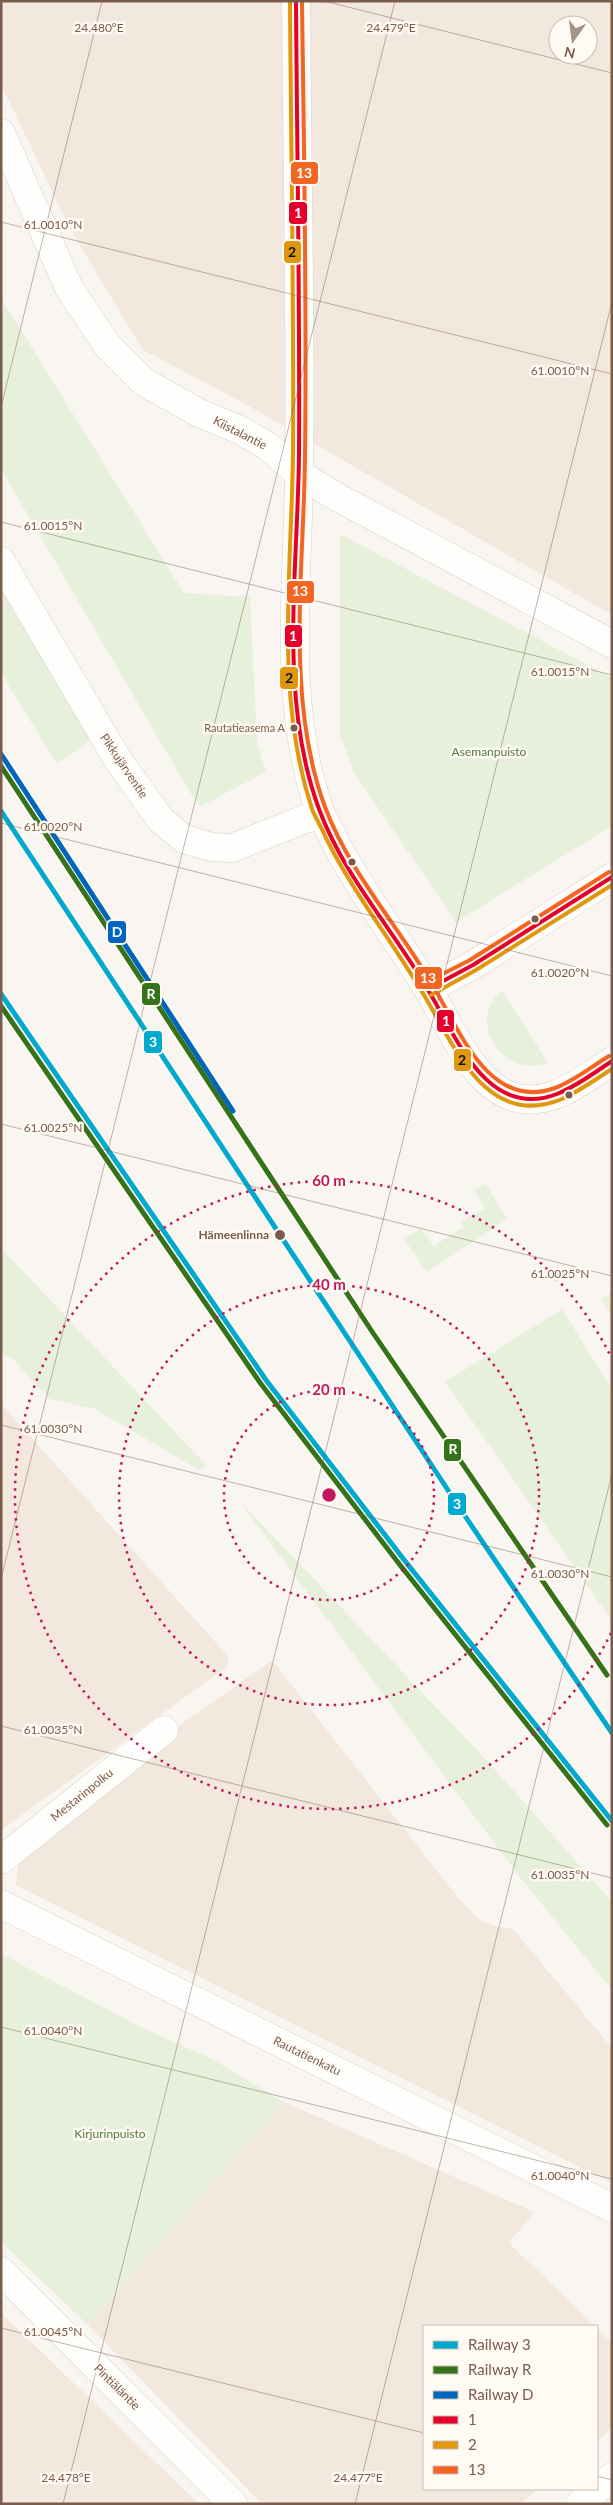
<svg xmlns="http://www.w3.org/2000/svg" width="613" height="2505" viewBox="0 0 613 2505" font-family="Lato,sans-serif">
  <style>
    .residential { fill: #f2e8de; fill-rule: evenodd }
    .green { fill: #e7f0db }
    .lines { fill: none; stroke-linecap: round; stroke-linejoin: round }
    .minor-casing { stroke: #d7d1cb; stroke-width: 29 }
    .minor { stroke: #fefefd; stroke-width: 28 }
    .bus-1-casing { stroke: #fffaf3; stroke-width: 8 }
    .bus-2-casing { stroke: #fffaf3; stroke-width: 8 }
    .bus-3-casing { stroke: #fffaf3; stroke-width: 8 }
    .bus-1 { stroke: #e4002b; stroke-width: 4 }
    .bus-2 { stroke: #de970f; stroke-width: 4 }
    .bus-3 { stroke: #f26522; stroke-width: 4 }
    .rail-1-casing { stroke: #fffaf3; stroke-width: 9 }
    .rail-2-casing { stroke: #fffaf3; stroke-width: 9 }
    .rail-3-casing { stroke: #fffaf3; stroke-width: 9 }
    .rail-1 { stroke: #00a9ce; stroke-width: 5 }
    .rail-2 { stroke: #357219; stroke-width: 5 }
    .rail-3 { stroke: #0065bd; stroke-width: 5 }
    .ticks { fill: none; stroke: #7a5c4d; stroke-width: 1; stroke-opacity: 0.45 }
    .ring { fill: none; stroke: #c2185b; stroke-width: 2.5; stroke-dasharray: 2.5 5 }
    .bus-dot { fill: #7a5c4d; stroke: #fffaf3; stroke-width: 2 }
    .labels { text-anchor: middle; stroke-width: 5; stroke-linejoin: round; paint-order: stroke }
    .bus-label { font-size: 11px; fill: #7a5c4d; stroke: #fffaf3; text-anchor: end }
    .street-label { font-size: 12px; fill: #7a5c4d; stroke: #fffaf3 }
    .park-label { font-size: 12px; fill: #537a41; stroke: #fffaf3 }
    .stop-label { font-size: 12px; font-weight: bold; fill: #7a5c4d; stroke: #fffaf3; text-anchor: end }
    .ticks-label { font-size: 12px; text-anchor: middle; fill: #7a5c4d; stroke: #fffaf3; stroke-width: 5; stroke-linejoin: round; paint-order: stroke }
    .centre { fill: #c2185b; stroke: #fffaf3; stroke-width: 2.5 }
    .ring-label { font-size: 15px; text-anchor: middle; font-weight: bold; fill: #c2185b; stroke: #fffaf3; stroke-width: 5; stroke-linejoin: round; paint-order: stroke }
    .line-badge { stroke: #fffaf3; stroke-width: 2 }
    .badge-label { font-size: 14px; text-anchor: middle; font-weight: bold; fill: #fff }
    .pale-badge-label { font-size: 14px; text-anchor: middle; font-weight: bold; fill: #111 }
  </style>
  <rect width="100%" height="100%" fill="#f9f5f0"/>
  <!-- residential -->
  <path class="residential" d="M 1,1 L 612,1 L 612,615 L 240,401 L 143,350 L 69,227 L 1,84 ZM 558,25 L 588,25 L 588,55 L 558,55 Z
    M 1,1404 L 228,1656 L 227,1667 L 1,1830 Z
    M 270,1662 L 276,1665 L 455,1894 L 479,1920 L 498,1927 L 513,1929 L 612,2048 L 612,2183 L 16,1885 L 18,1865 L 184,1722 Z
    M 284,2102 L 534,2212 L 509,2243 L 595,2326 L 424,2326 L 424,2489 L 538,2489 L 520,2504 L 262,2504 L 88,2325 Z
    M 1,2313 L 199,2504 L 1,2504 Z
    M 597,2328 L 612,2343 L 612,2428 L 597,2441 Z"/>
  <!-- green -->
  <path class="green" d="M 1,298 L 184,593 L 250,597 L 257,743 L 266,772 L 201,806 L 191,794 L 1,469 Z
    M 340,534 L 612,678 L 612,826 L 456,922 L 355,774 L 340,736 Z
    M 1,584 L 90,740 L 57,764 L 1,673 Z
    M 502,990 L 548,1063 C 505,1080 464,1022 502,990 Z
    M 486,1184 L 507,1219 L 427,1272 L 404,1239 L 421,1228 L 434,1246 L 464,1227 L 461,1222 L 485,1208 L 474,1190 Z
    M 1,1248 L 206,1465 L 199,1470 L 95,1409 L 49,1399 L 13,1359 L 1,1353 Z
    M 612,1292 L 612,1317 L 601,1299 Z
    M 562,1309 L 612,1390 L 612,1621 L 445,1382 Z
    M 237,1498 L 490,1764 L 612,1902 L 612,1990 L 518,1875 Z
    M 1,1954 L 143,2028 L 214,2060 L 284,2102 L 88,2325 L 1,2242 Z"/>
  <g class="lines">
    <!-- minor casing -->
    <g class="minor-casing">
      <path id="minor" d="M 296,1 C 297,159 301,316 299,474 C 298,585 282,702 319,809 C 324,821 331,832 336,844 C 363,895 398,940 428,989 C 455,1033 484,1118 551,1096 C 572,1090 593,1073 612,1061
        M 1,133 L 69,288 L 107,345 L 144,382 L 199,413 L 240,430 L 269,447 L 299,474 L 337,497 L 612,644
        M 1,561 L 118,760 L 161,820 L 184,839 L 211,847 L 232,848 L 320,813
        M 428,989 L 473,965 L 612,877
        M 1,1860 L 164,1730
        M 1,1904 L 612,2208
        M 1,2271 L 233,2504
        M 580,2504 L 612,2477"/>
    </g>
    <!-- minor -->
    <use href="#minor" class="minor"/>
    <!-- bus-1 casing -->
    <g class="bus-1-casing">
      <path id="bus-1" d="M 296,1 C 297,152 300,303 299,454 C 298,570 278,698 319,809 C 344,877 396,933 431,995 C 458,1041 489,1120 557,1094 C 577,1086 594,1073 612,1061
        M 428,989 L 473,965 L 612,877"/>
    </g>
    <!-- bus-2 casing -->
    <g class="bus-2-casing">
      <path id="bus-2" d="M 290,1 C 291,151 294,301 293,451 C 292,570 274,694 312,809 C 316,819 322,828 326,838 C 355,896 396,946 428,1002 C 457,1052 489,1129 562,1099 C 580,1091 596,1079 612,1069
        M 431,995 L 476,970 L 612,885"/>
    </g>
    <!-- bus-3 casing -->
    <g class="bus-3-casing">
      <path id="bus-3" d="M 302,1 C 304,153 307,304 305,456 C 304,569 285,699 325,807 C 350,874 401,929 436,991 C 461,1034 491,1111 555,1088 C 574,1081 591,1067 609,1056
        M 425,983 L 470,960 L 609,872"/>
    </g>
    <!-- bus-1 -->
    <use href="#bus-1" class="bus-1"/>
    <!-- bus-2 -->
    <use href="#bus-2" class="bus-2"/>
    <!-- bus-3 -->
    <use href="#bus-3" class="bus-3"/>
    <!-- rail-1 casing -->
    <g class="rail-1-casing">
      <path id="rail-1" d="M 1,811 L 465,1516 L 612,1733
        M 1,994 L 266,1380 L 405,1561 L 612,1821"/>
    </g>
    <!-- rail-2 casing -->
    <g class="rail-2-casing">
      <path id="rail-2" d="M 1,766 L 373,1333 L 607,1675
        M 1,1006 L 261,1384 L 400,1565 L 607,1825"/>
    </g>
    <!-- rail-3 casing -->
    <g class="rail-3-casing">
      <path id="rail-3" d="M 1,754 L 233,1111"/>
    </g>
    <!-- rail-1 -->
    <use href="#rail-1" class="rail-1"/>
    <!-- rail-2 -->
    <use href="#rail-2" class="rail-2"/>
    <!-- rail-3 -->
    <use href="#rail-3" class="rail-3"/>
  </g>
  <!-- ticks -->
  <path class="ticks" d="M 324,1 L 612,73M 1,222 L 612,374M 1,407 L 102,1M 1,522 L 612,675M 1,823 L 612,976M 1,1124 L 612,1276M 1,1425 L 612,1577M 1,1579 L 395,1M 1,1726 L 612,1878M 1,2027 L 612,2179M 1,2328 L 424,2433M 597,2476 L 612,2480M 63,2504 L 612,302M 355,2504 L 612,1474"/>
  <!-- distance rings -->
  <g class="ring">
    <circle cx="329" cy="1495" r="105"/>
    <circle cx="329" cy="1495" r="210"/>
    <path d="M611 1633A314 314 0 1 1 611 1357"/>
  </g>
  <!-- markers -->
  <g class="bus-dot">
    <circle cx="294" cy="728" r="4.5"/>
    <circle cx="352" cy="862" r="4.5"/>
    <circle cx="535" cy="919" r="4.5"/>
    <circle cx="569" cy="1095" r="4.5"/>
    <circle cx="280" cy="1235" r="6"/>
  </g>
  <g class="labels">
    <!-- bus labels -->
    <g class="bus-label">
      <text x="285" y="732">Rautatieasema A</text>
    </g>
    <!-- street labels -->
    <g class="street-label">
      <text transform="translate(240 433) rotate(27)" y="4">Kiistalantie</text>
      <text transform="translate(124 766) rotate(56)" y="4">Pikkujärventie</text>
      <text transform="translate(82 1795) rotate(-39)" y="4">Mestarinpolku</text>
      <text transform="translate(307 2056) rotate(26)" y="4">Rautatienkatu</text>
      <text transform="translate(117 2387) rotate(45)" y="4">Pintiäläntie</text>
    </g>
    <!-- park labels -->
    <g class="park-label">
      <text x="489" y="756">Asemanpuisto</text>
      <text x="110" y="2138">Kirjurinpuisto</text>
    </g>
    <!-- stop labels -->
    <g class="stop-label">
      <text x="269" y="1239">Hämeenlinna</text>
    </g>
  </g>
  <g class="ticks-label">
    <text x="99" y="32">24.480°E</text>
    <text x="391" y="32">24.479°E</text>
    <text x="53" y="229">61.0010°N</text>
    <text x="560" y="375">61.0010°N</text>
    <text x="53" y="530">61.0015°N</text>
    <text x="560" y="676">61.0015°N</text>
    <text x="53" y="831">61.0020°N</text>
    <text x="560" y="977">61.0020°N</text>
    <text x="53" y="1132">61.0025°N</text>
    <text x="560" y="1278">61.0025°N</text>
    <text x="53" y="1433">61.0030°N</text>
    <text x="560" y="1578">61.0030°N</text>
    <text x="53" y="1734">61.0035°N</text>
    <text x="560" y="1879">61.0035°N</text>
    <text x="53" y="2035">61.0040°N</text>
    <text x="560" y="2180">61.0040°N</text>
    <text x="53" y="2336">61.0045°N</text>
    <text x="66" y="2482">24.478°E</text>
    <text x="358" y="2482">24.477°E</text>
  </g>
  <circle cx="329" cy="1495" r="8" class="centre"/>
  <g class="ring-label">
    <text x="329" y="1186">60 m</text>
    <text x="329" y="1290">40 m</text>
    <text x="329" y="1395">20 m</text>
  </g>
  <g class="line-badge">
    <rect x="290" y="161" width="29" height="24" rx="5" fill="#f26522"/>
    <rect x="288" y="201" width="20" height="24" rx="5" fill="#e4002b"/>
    <rect x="283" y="240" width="19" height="24" rx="5" fill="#de970f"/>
    <rect x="286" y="580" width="29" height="24" rx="5" fill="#f26522"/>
    <rect x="284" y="624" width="19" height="24" rx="5" fill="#e4002b"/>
    <rect x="279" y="666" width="20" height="24" rx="5" fill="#de970f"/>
    <rect x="107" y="920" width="20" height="24" rx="5" fill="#0065bd"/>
    <rect x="414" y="966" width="29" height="24" rx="5" fill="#f26522"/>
    <rect x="141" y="982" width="20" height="24" rx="5" fill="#357219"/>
    <rect x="436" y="1009" width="19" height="24" rx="5" fill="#e4002b"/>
    <rect x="143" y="1030" width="20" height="24" rx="5" fill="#00a9ce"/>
    <rect x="453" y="1048" width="19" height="24" rx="5" fill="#de970f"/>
    <rect x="443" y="1438" width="19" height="24" rx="5" fill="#357219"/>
    <rect x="447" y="1492" width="20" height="24" rx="5" fill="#00a9ce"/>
  </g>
  <g class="badge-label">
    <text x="304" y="178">13</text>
    <text x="298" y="218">1</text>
    <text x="300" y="596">13</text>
    <text x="293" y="641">1</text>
    <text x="117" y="937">D</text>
    <text x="428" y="983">13</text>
    <text x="151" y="999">R</text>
    <text x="446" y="1026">1</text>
    <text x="153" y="1047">3</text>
    <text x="453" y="1454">R</text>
    <text x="457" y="1509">3</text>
  </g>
  <g class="pale-badge-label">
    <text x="292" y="257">2</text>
    <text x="289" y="683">2</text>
    <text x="462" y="1065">2</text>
  </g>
  <!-- border -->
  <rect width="613" height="2505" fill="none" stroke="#7a5c4d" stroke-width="5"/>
  <!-- legend -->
  <rect x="423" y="2325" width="175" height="165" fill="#fffaf3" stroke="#cabbb1"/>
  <rect x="433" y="2341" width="25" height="8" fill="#00a9ce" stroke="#cabbb1"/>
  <text x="468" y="2350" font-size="15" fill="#7a5c4d">Railway 3</text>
  <rect x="433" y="2366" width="25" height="8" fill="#357219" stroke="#cabbb1"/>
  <text x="468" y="2375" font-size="15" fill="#7a5c4d">Railway R</text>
  <rect x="433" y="2391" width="25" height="8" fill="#0065bd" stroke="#cabbb1"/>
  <text x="468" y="2400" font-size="15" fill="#7a5c4d">Railway D</text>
  <rect x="433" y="2416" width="25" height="8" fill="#e4002b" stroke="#cabbb1"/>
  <text x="468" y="2425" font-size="15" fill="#7a5c4d">1</text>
  <rect x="433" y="2441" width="25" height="8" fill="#de970f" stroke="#cabbb1"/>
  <text x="468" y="2450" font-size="15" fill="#7a5c4d">2</text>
  <rect x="433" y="2466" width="25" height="8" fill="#f26522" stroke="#cabbb1"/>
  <text x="468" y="2475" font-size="15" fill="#7a5c4d">13</text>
  <!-- north arrow -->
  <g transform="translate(573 40) rotate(194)"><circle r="24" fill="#fffaf3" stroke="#cabbb1"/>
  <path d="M0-4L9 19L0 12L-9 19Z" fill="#a69286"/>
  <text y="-8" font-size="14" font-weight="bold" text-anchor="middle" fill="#7a5c4d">N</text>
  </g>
</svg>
